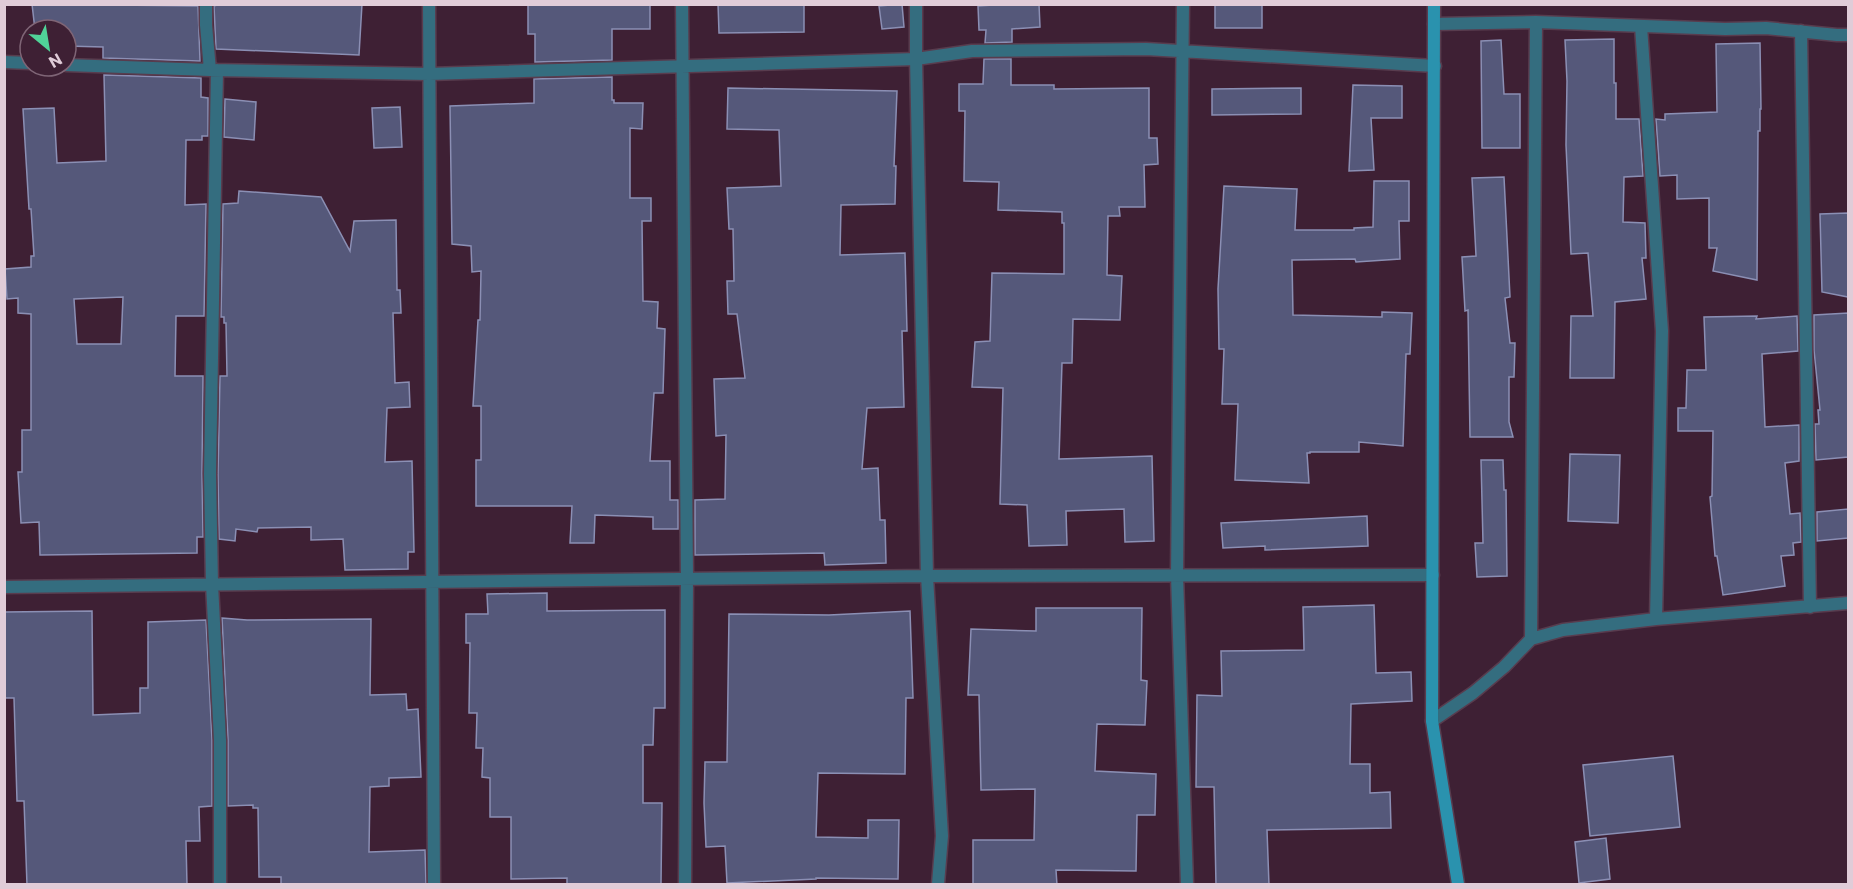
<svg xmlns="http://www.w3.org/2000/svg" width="1853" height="889" viewBox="0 0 1853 889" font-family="Commissioner,sans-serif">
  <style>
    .building { fill: #55587a; stroke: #8b8fb4; stroke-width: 1.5; fill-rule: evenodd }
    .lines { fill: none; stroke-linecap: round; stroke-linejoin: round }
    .street-casing { stroke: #583c4e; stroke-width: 15 }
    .secondary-casing { stroke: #583c4e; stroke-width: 15 }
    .street { stroke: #346d7f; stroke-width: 12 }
    .secondary { stroke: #2a92ae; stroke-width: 12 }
  </style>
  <rect width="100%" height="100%" fill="#3e2034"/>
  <!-- building -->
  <path class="building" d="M 32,4 L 198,6 L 200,61 L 103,58 L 103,47 L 66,46 L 66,30 L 35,30 Z
    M 220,4 L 362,4 L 359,55 L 216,49 L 214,6 Z
    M 528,4 L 650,4 L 650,29 L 612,29 L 612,60 L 535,62 L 535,34 L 528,34 Z
    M 718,4 L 804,4 L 804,32 L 719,33 Z
    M 902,4 L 904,27 L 882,29 L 879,6 Z
    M 1008,4 L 1039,4 L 1040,27 L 1012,29 L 1012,42 L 985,43 L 986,30 L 979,30 L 978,6 Z
    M 1215,4 L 1262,4 L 1262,28 L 1215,28 Z
    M 1614,39 L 1614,83 L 1616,83 L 1616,119 L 1639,119 L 1643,176 L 1624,177 L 1623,222 L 1645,223 L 1646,258 L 1642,258 L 1646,299 L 1615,302 L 1614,378 L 1570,378 L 1571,316 L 1593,316 L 1588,253 L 1571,254 L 1566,145 L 1567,81 L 1565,40 Z
    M 1501,40 L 1504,94 L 1520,94 L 1520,148 L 1482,148 L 1481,41 Z
    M 1760,43 L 1761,109 L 1760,109 L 1760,131 L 1758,131 L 1757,280 L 1713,271 L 1717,248 L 1709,248 L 1709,198 L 1677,199 L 1677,175 L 1660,176 L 1656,119 L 1665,120 L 1665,114 L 1717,112 L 1716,44 Z
    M 984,59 L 1011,59 L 1011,85 L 1054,85 L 1054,89 L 1149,88 L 1149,138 L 1157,138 L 1158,164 L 1144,165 L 1145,207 L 1119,207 L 1120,216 L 1108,216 L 1107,275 L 1122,276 L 1120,320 L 1073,319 L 1072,363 L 1062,363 L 1059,459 L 1152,456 L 1154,541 L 1125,542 L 1124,509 L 1066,511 L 1067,545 L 1029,546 L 1027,505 L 1000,504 L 1003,388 L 972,387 L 975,342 L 990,341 L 992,273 L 1064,274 L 1064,223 L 1062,223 L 1062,212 L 998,210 L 999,182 L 964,181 L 965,111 L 959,111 L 959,84 L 983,84 Z
    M 104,75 L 201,78 L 201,97 L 208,98 L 208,136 L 202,136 L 202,140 L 186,140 L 185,205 L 206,204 L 204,316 L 176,316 L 175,376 L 203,376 L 202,474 L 203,537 L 197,537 L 197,553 L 40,555 L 39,522 L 21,523 L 18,472 L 22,472 L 22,430 L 31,430 L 31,314 L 18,313 L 18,298 L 7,299 L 5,269 L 31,267 L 31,256 L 34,256 L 31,209 L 29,209 L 23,109 L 54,108 L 57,163 L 106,161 ZM 123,297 L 121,344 L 77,344 L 74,299 Z
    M 612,77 L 612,100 L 614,100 L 614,103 L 643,103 L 642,129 L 630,128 L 630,198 L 651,198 L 651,221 L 642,221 L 643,301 L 658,302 L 657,328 L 665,329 L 663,393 L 654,393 L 650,461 L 670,461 L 670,500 L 678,500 L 678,529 L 653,529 L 653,517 L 595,515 L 594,543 L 570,543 L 572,506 L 476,506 L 476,460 L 481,460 L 481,406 L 473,406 L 478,320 L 480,320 L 481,271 L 472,272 L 471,246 L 452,244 L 450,106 L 534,103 L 534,79 Z
    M 1353,85 L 1402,86 L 1402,118 L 1371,118 L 1374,170 L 1349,171 Z
    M 728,88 L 897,91 L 894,166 L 896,166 L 895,204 L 841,205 L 840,255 L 905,253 L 907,331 L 902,331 L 904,407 L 867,408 L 862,469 L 878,468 L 880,520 L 885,520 L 886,563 L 825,565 L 824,553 L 695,555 L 695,500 L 725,499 L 726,435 L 716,436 L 714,379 L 745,378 L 737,314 L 728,314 L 727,281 L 734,281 L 733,229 L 729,229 L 727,188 L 781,186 L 779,130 L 727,129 Z
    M 1301,88 L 1301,114 L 1212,115 L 1212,89 Z
    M 225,99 L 256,102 L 254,140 L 224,137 Z
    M 400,107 L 402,147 L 374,148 L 372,108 Z
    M 1504,177 L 1510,297 L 1505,298 L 1510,343 L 1515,343 L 1514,377 L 1509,377 L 1509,422 L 1513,437 L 1470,437 L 1468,310 L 1465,311 L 1462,257 L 1476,256 L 1472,178 Z
    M 1374,181 L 1409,181 L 1409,221 L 1399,221 L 1400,259 L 1356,262 L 1355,259 L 1292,260 L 1293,315 L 1382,317 L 1382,312 L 1412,313 L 1410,354 L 1406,354 L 1403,446 L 1359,442 L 1359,452 L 1310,452 L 1310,453 L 1307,453 L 1309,483 L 1235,480 L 1238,404 L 1222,404 L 1224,349 L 1219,349 L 1218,289 L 1224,186 L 1297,189 L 1295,230 L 1354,230 L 1354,228 L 1373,227 Z
    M 239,191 L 321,197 L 350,251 L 354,221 L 396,220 L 397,290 L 400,290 L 401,313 L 393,313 L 395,383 L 409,382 L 410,407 L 387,408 L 385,462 L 412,461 L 414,552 L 408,552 L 408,569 L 345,570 L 343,539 L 311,540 L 311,527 L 258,528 L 257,532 L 236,529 L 235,541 L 219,539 L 218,474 L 220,376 L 227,376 L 226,323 L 224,323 L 224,317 L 221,317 L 223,204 L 238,203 Z
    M 1848,213 L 1848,297 L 1822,292 L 1820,214 Z
    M 1848,313 L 1848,457 L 1816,460 L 1815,424 L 1819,424 L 1818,410 L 1820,410 L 1814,350 L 1814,315 Z
    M 1757,316 L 1756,319 L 1797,316 L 1798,351 L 1762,354 L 1765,427 L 1799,425 L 1799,461 L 1785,463 L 1790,514 L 1800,513 L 1801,542 L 1793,543 L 1794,555 L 1781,556 L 1785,586 L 1723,595 L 1717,556 L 1715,556 L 1710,497 L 1712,496 L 1713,431 L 1678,431 L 1678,408 L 1686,408 L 1687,370 L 1706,370 L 1704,317 Z
    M 1570,454 L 1620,455 L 1618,523 L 1568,521 Z
    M 1481,460 L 1503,460 L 1504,490 L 1506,490 L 1507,576 L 1477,577 L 1475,543 L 1483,543 Z
    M 1848,509 L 1848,538 L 1817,541 L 1817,512 Z
    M 1367,516 L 1368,546 L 1265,550 L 1265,546 L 1223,548 L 1221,523 Z
    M 547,593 L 547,611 L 665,610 L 665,708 L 654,708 L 653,745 L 643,745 L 643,803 L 662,803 L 661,884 L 567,884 L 567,878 L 511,879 L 511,817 L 490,817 L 490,778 L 482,777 L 483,748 L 476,748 L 477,713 L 469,713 L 470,643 L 466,643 L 466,614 L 488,614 L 487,594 Z
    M 1374,605 L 1376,673 L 1411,672 L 1412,701 L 1351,704 L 1350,764 L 1370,764 L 1370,793 L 1390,792 L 1391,828 L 1267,830 L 1269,885 L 1216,885 L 1214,787 L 1196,787 L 1197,695 L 1222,696 L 1221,651 L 1304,650 L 1303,607 Z
    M 1036,608 L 1142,608 L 1141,680 L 1147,681 L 1145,725 L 1097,724 L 1095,771 L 1156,774 L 1155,815 L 1137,815 L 1136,871 L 1056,870 L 1057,885 L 973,885 L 973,840 L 1034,840 L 1035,789 L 981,790 L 979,695 L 968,695 L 971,629 L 1036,631 Z
    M 92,611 L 93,715 L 140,713 L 140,688 L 148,688 L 148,622 L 206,620 L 212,740 L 212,806 L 199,807 L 200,841 L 186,841 L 187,885 L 27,885 L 24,801 L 17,801 L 14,698 L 4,698 L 4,612 Z
    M 910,611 L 913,698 L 906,698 L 905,774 L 818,773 L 816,837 L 868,838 L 868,820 L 899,820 L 898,879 L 816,878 L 816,879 L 727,883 L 725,846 L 706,847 L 704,803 L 705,762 L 727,762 L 729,614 L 829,615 Z
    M 222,618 L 247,620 L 371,619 L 370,695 L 406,694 L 407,710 L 418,709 L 421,777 L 389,778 L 389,786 L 370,787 L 369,852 L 425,850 L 426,885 L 281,885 L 281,877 L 259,877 L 258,808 L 253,808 L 253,805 L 228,806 L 228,740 Z
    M 1673,756 L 1680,827 L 1590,836 L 1583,765 Z
    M 1606,838 L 1610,879 L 1579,883 L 1575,842 Z"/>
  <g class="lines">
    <!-- street casing -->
    <g class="street-casing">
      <path id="street" d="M 206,4 L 206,25 L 210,70
        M 429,4 L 434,884
        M 682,4 L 687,578 L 685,884
        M 916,4 L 916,59 L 927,576 L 942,836 L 938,884
        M 1183,4 L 1177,575 L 1187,884
        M 1434,24 L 1536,22 L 1725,29 L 1766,28 L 1837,35 L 1848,35
        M 1641,26 L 1662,331 L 1656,619
        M 1801,31 L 1810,607
        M 4,62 L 30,63
        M 66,65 L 210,70 L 429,74 L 916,59 L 972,51 L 1146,49 L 1435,66
        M 217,70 L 210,474 L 212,584 L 220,740 L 220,884
        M 4,587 L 927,576 L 1433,575
        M 1531,639 L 1536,22
        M 1432,721 L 1473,693 L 1504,667 L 1531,639 L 1563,630 L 1656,619 L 1848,603"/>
    </g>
    <!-- secondary casing -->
    <g class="secondary-casing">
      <path id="secondary" d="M 1434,4 L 1432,721 L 1458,884"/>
    </g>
    <!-- street -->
    <use href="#street" class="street"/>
    <!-- secondary -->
    <use href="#secondary" class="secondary"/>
  </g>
  <!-- border -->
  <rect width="1853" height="889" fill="none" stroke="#e0ccd8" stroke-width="12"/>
  <!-- north arrow -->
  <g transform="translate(48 48) rotate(150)"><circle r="28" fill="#3e2034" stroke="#7f6576" stroke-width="1.5"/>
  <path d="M0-4.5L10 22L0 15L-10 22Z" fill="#50d398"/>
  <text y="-9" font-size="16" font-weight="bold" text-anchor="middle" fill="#e0ccd8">N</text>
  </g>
</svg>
